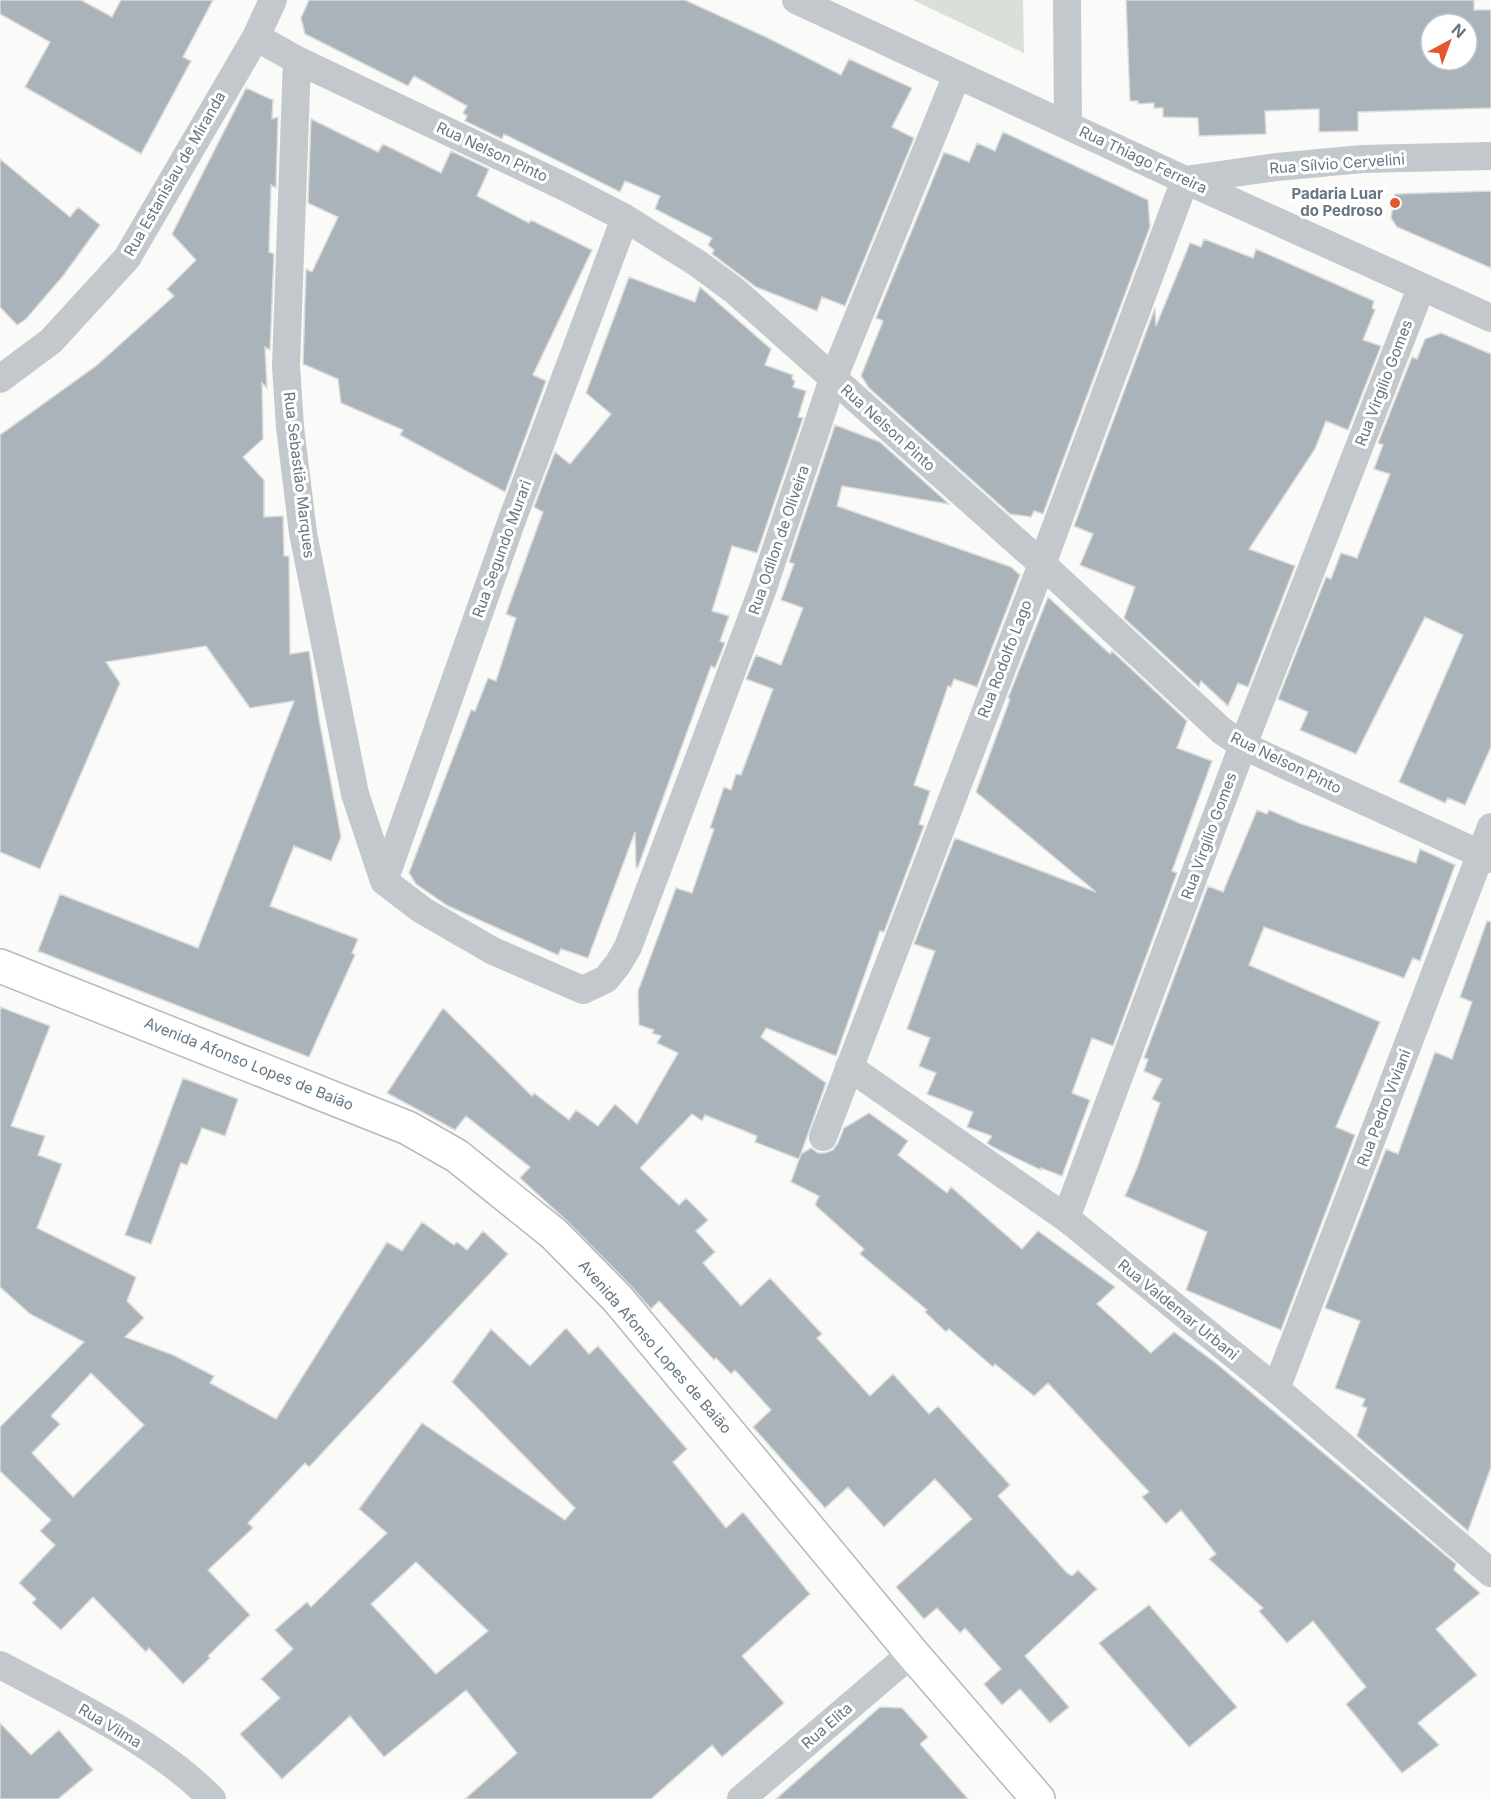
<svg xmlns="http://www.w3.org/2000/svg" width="1491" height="1799" viewBox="0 0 1491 1799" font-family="Inter,sans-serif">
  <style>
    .green { fill: #dadfd7 }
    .building { fill: #aab3b9; stroke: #dcdcda; stroke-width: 1.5; fill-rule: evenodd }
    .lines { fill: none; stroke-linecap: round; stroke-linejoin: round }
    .secondary-casing { stroke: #b3babf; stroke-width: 36 }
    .street { stroke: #c3c8cc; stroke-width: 28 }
    .secondary { stroke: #fff; stroke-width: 33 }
    .poi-dot { fill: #e4572e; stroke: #fff; stroke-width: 2 }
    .labels { text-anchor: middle; stroke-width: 6; stroke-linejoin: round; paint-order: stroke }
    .street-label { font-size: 15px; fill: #657683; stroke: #fff }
    .poi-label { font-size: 15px; font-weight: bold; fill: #657683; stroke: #fff; text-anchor: end }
  </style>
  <rect width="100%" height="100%" fill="#fafaf8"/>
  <!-- green -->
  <path class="green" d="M 913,0 L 1023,0 L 1024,53 Z"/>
  <!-- building -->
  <path class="building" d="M 0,0 L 81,0 L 112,17 L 121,0 L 213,0 L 183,57 L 191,61 L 141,154 L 25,87 L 50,42 L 0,14 Z
    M 309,0 L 685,0 L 766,37 L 841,75 L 849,59 L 912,88 L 892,127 L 914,138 L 845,306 L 822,297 L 817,311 L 756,287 L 712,254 L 714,250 L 708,245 L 712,238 L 655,209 L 660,196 L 625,181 L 620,192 L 504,134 L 502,139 L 465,121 L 467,116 L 463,113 L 467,106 L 414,76 L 408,86 L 305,34 L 301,18 Z
    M 1126,0 L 1474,0 L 1474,10 L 1491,10 L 1491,108 L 1358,112 L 1358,131 L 1319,132 L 1319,109 L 1265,111 L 1266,134 L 1199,136 L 1198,118 L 1163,117 L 1163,108 L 1154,108 L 1154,103 L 1138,104 L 1138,101 L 1130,101 ZM 1431,24 L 1467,24 L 1467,60 L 1431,60 Z
    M 246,88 L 273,100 L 272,119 L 278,117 L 276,188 L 271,185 L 269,252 L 274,254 L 270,350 L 265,347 L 267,388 L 262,383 L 263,439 L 243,457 L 264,480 L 264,517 L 283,516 L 284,556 L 289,556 L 290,654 L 309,651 L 319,719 L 341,837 L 331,861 L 294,846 L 270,906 L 358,939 L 352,953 L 355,955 L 309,1057 L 38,951 L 60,894 L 198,948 L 294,701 L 250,708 L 206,646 L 106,662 L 120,683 L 40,869 L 0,852 L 0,435 L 96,366 L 174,296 L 167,289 L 196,260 L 172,234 Z
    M 311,119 L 378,152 L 383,144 L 441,173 L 451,151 L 489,169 L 477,196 L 529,223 L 531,220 L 592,250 L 533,375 L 546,381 L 505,492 L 400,435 L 403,430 L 341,403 L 338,379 L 303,364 L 306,269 L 312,272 L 338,217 L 308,203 Z
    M 1003,132 L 1148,200 L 1150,227 L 1043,514 L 1034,511 L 1031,517 L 1010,514 L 869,388 L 861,376 L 883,321 L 876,318 L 944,152 L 969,162 L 977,143 L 995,151 Z
    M 0,159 L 70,217 L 78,207 L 100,225 L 63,276 L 26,319 L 17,325 L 0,307 Z
    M 1491,191 L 1491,268 L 1397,227 L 1391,218 L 1395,194 Z
    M 1204,239 L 1253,258 L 1256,249 L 1374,301 L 1372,308 L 1375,310 L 1363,340 L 1381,346 L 1348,430 L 1326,421 L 1315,449 L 1249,549 L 1295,566 L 1248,687 L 1238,683 L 1228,706 L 1201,681 L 1199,687 L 1124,618 L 1135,587 L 1080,565 L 1093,534 L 1074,526 L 1155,308 L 1156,326 L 1190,243 L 1201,247 Z
    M 629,277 L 695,302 L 700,287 L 771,349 L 765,365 L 793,375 L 792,379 L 795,381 L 793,387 L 806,391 L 798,417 L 803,418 L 757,553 L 732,546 L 712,611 L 729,616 L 720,641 L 725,643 L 715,668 L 711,666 L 638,867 L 636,867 L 635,832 L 588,958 L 561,949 L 558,955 L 448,906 L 416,884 L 409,873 L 471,710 L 475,711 L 488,678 L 496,681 L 516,618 L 506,614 L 543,512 L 534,507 L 555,452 L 570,464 L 611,414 L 586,393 Z
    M 1441,333 L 1491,354 L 1491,747 L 1465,805 L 1448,798 L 1445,803 L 1399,782 L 1463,635 L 1425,617 L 1356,754 L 1300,730 L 1308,712 L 1278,699 L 1326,577 L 1331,579 L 1341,553 L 1357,558 L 1390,474 L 1374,469 L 1383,445 L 1378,443 L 1412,357 L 1417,359 L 1425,339 Z
    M 835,425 L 880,442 L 949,504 L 842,486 L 837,506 L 1011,567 L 1020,575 L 977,687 L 954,679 L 951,687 L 948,686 L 914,785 L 930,791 L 919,824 L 924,826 L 884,932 L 880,931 L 836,1056 L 766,1028 L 761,1037 L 826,1083 L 799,1159 L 755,1142 L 757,1136 L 705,1115 L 702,1121 L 692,1114 L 640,1168 L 679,1205 L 686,1198 L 708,1220 L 696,1231 L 715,1252 L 703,1263 L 741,1306 L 770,1278 L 822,1334 L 817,1338 L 870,1396 L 893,1374 L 929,1414 L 938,1406 L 1010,1485 L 998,1496 L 1067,1573 L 1072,1576 L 1078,1570 L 1097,1589 L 1025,1656 L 1069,1707 L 1050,1723 L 1020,1689 L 1002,1705 L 984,1684 L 1001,1669 L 965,1628 L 960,1633 L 937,1608 L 924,1619 L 896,1587 L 972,1519 L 935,1479 L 884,1527 L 848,1487 L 825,1508 L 753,1427 L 771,1410 L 735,1370 L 731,1374 L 716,1358 L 714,1360 L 659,1301 L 651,1309 L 630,1285 L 567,1221 L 520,1178 L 530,1167 L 466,1116 L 455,1130 L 387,1093 L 443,1008 L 532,1096 L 534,1093 L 569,1120 L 576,1110 L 598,1126 L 615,1104 L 637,1124 L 678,1053 L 657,1043 L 661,1036 L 652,1033 L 654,1030 L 639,1025 L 638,991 L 676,888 L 692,893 L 714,829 L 710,828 L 724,787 L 731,790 L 736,774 L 741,775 L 773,689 L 746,679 L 756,655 L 781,665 L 803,608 L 781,600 L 794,564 L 789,562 Z
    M 1048,597 L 1110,654 L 1112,651 L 1187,721 L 1177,748 L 1212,761 L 1172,871 L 1177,873 L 1113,1046 L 1092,1038 L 1072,1093 L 1090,1100 L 1062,1176 L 1041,1168 L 1041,1170 L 993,1147 L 987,1143 L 992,1136 L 967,1127 L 973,1112 L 927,1094 L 936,1073 L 919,1066 L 930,1038 L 907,1029 L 935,951 L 914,944 L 955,838 L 1096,892 L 976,792 L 1010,699 L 1008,698 Z
    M 1257,810 L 1267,814 L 1269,810 L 1299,823 L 1416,863 L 1420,849 L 1455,865 L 1420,961 L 1413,958 L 1404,978 L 1264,927 L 1249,965 L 1380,1022 L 1336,1127 L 1355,1135 L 1281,1330 L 1186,1290 L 1207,1232 L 1125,1196 L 1137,1168 L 1160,1103 L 1152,1099 L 1162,1079 L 1144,1071 L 1148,1059 L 1144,1058 L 1208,886 L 1223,892 Z
    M 1487,921 L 1491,922 L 1491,1467 L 1468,1531 L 1357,1436 L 1367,1408 L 1362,1406 L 1365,1399 L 1335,1388 L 1360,1321 L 1325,1308 L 1386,1149 L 1398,1154 L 1435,1052 L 1452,1059 L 1472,1002 L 1460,997 Z
    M 0,1007 L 50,1026 L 11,1126 L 45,1136 L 38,1155 L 62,1164 L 37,1228 L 136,1277 L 127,1301 L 144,1318 L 125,1337 L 173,1355 L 214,1376 L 210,1383 L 276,1419 L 387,1242 L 402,1251 L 422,1222 L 454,1245 L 457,1242 L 467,1250 L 483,1231 L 508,1254 L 309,1467 L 305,1463 L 248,1523 L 253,1528 L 208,1570 L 250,1615 L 208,1656 L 210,1658 L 183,1684 L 149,1648 L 146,1652 L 93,1597 L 61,1630 L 32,1603 L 36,1599 L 19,1583 L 55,1545 L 40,1531 L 51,1520 L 0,1471 L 0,1427 L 84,1342 L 30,1314 L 0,1287 ZM 91,1373 L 144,1425 L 73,1497 L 32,1453 L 60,1424 L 51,1416 Z
    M 183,1078 L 238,1099 L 225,1136 L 202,1128 L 187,1165 L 181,1163 L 151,1244 L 125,1235 Z
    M 869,1113 L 908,1141 L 898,1155 L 947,1193 L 951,1187 L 1022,1249 L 1038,1231 L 1115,1287 L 1097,1304 L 1151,1353 L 1174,1332 L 1217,1364 L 1456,1564 L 1454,1570 L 1480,1593 L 1436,1629 L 1477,1675 L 1418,1723 L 1439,1745 L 1402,1773 L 1346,1704 L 1366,1687 L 1313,1621 L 1287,1643 L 1259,1611 L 1263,1608 L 1209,1559 L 1216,1554 L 1181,1510 L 1166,1524 L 1142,1497 L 1149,1492 L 1048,1383 L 1034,1396 L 995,1364 L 993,1367 L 949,1329 L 946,1332 L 925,1312 L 927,1310 L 860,1254 L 864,1249 L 815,1205 L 819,1196 L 791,1182 L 801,1154 L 811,1148 L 818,1153 L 825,1153 L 833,1150 L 838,1143 L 844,1128 Z
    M 566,1328 L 589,1354 L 598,1346 L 687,1449 L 673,1462 L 726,1528 L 743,1512 L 810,1594 L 742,1656 L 784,1703 L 722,1757 L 712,1745 L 651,1799 L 465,1799 L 517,1753 L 466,1690 L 384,1757 L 350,1716 L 282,1779 L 240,1734 L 280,1698 L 261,1679 L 293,1649 L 275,1630 L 307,1602 L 311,1607 L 387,1533 L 359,1509 L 422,1423 L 565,1520 L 575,1508 L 452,1382 L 491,1329 L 530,1366 ZM 416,1562 L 488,1631 L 436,1674 L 371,1604 Z
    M 1149,1605 L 1237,1707 L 1189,1747 L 1099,1643 Z
    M 880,1707 L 902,1708 L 928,1737 L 920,1744 L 968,1799 L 776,1799 Z
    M 0,1723 L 31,1755 L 59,1730 L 93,1770 L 58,1799 L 0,1799 Z"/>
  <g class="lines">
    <!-- secondary casing -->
    <g class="secondary-casing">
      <path id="secondary" d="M 0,966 L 408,1128 L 457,1156 L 554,1234 L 617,1298 L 912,1653 L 1038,1799"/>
    </g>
    <!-- street -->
    <path class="street" d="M 796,0 L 1185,180 L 1491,318
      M 1067,0 L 1068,125
      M 256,37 L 297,60 L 563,186 L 625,218 L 697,263 L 735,291 L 1042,564 L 1222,731 L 1243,745 L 1259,753 L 1491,859
      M 297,60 L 286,366 L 290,427 L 303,533 L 355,794 L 384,881
      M 0,379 L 51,341 L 127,258 L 256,37 L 273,0
      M 384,881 L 422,910 L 493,951 L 583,990 L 606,979 L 618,964 L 628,947 L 763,588 L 833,379 L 957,75
      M 384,881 L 512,520 L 625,218
      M 849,1067 L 1066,1218 L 1276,1389 L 1491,1573
      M 823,1137 L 1042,564 L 1185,180 L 1277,167 L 1362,159 L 1491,156
      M 1066,1218 L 1243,745 L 1421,288
      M 1276,1389 L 1491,827
      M 0,1665 C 70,1702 156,1742 212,1799
      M 741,1799 L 912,1653"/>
    <!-- secondary -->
    <use href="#secondary" class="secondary"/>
  </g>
  <!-- markers -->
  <circle class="poi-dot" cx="1395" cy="203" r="6"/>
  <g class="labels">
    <!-- street labels -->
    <g class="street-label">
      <text transform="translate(492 152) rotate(25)" y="5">Rua Nelson Pinto</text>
      <text transform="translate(1143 160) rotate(25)" y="5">Rua Thiago Ferreira</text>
      <text transform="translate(1337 164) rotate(-4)" y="5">Rua Sílvio Cervelini</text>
      <text transform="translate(175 174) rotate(-60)" y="5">Rua Estanislau de Miranda</text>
      <text transform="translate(1384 383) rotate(-69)" y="5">Rua Virgílio Gomes</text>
      <text transform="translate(888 428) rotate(42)" y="5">Rua Nelson Pinto</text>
      <text transform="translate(299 475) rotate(83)" y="5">Rua Sebastião Marques</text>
      <text transform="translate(779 540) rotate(-71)" y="5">Rua Odilon de Oliveira</text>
      <text transform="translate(502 549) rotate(-70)" y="5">Rua Segundo Murari</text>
      <text transform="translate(1005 659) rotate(-69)" y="5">Rua Rodolfo Lago</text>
      <text transform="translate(1286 763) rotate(26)" y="5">Rua Nelson Pinto</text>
      <text transform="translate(1209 836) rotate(-70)" y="5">Rua Virgílio Gomes</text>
      <text transform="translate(249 1064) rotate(22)" y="5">Avenida Afonso Lopes de Baião</text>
      <text transform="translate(1384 1108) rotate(-69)" y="5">Rua Pedro Viviani</text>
      <text transform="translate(1178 1310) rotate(39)" y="5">Rua Valdemar Urbani</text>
      <text transform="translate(655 1347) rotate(49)" y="5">Avenida Afonso Lopes de Baião</text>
      <text transform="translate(110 1726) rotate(31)" y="5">Rua Vilma</text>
      <text transform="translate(827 1726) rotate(-41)" y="5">Rua Elita</text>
    </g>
    <!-- poi labels -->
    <g class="poi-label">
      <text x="1383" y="199">Padaria Luar<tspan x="1383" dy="17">do Pedroso</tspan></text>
    </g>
  </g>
  <!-- north arrow -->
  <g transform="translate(1449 42) rotate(41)"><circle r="28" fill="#ffffff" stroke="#c1c8cd" stroke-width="1.5"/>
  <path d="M0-4.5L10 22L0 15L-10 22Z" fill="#e4572e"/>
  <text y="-9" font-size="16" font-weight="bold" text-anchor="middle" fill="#657683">N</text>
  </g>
</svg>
